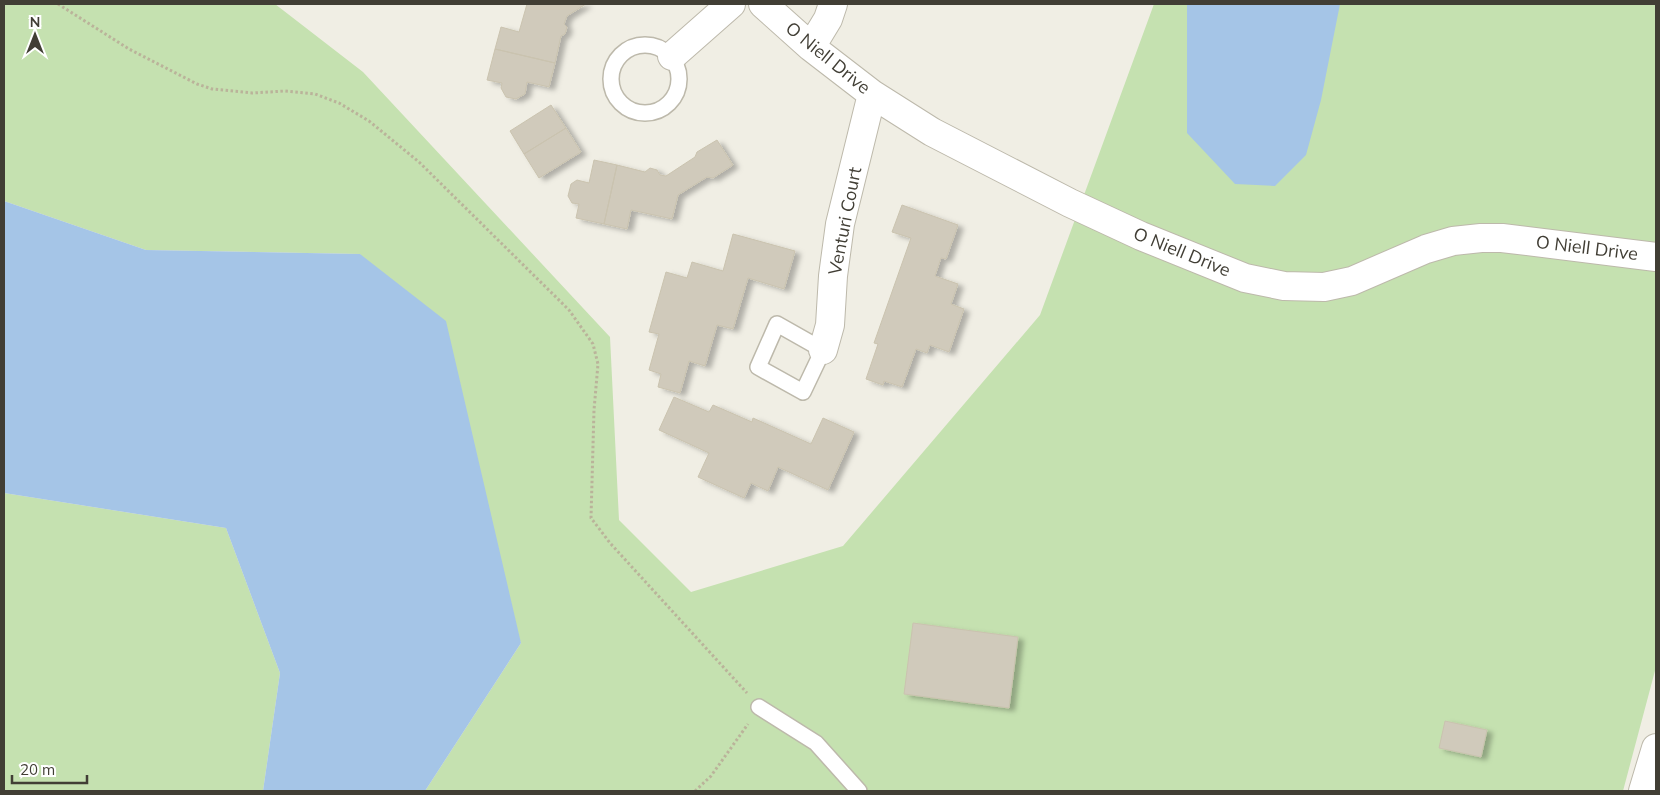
<svg xmlns="http://www.w3.org/2000/svg" width="1660" height="795" viewBox="0 0 1660 795" font-family="Mulish,sans-serif">
  <style>
    .green { fill: #c5e1b0 }
    .water { fill: #a5c5e7 }
    .building { fill: #d0cabb; stroke: #cac3af; filter: url(#shadow) }
    .lines { fill: none; stroke-linecap: round; stroke-linejoin: round }
    .service-casing { stroke: #bdb9ab; stroke-width: 18 }
    .minor-casing { stroke: #bdb9ab; stroke-width: 30 }
    .tertiary-casing { stroke: #bdb9ab; stroke-width: 30 }
    .path { stroke: #bab39a; stroke-width: 3; stroke-dasharray: 2.5 2.5; stroke-linecap: butt }
    .service { stroke: #fff; stroke-width: 15 }
    .minor { stroke: #fff; stroke-width: 28 }
    .tertiary { stroke: #fff; stroke-width: 28 }
    .labels { text-anchor: middle; stroke-width: 5; stroke-linejoin: round; paint-order: stroke }
    .street-label { font-size: 18px; fill: #413e35; stroke: #fff }
  </style>
  <defs>
    <filter id="shadow"><feDropShadow dx="5.5" dy="3" stdDeviation="2.5" flood-color="#0004"/></filter>
  </defs>
  <rect width="100%" height="100%" fill="#f0eee4"/>
  <!-- green -->
  <path class="green" d="M 4,4 L 275,4 L 363,72 L 610,337 L 619,520 L 691,592 L 843,546 L 1040,315 L 1154,4 L 1656,4 L 1656,667 L 1623,791 L 425,791 L 521,643 L 360,254 L 146,250 L 4,201 Z
    M 4,493 L 226,528 L 280,673 L 263,791 L 4,791 Z"/>
  <!-- water -->
  <path class="water" d="M 1187,4 L 1340,4 L 1321,100 L 1306,155 L 1275,186 L 1235,184 L 1187,133 Z
    M 4,201 L 146,250 L 360,254 L 446,321 L 521,643 L 425,791 L 263,791 L 280,673 L 226,528 L 4,493 Z"/>
  <!-- building -->
  <path class="building" d="M 527,4 L 586,4 L 567,16 L 564,24 L 567,27 L 565,34 L 561,36 L 555,63 L 495,49 L 501,27 L 519,32 Z
    M 495,49 L 555,63 L 549,87 L 527,82 L 525,94 L 516,99 L 506,97 L 501,88 L 502,83 L 487,80 Z
    M 551,105 L 566,128 L 524,154 L 510,131 Z
    M 566,128 L 581,152 L 539,178 L 524,154 Z
    M 717,140 L 733,165 L 713,178 L 707,177 L 678,195 L 672,219 L 631,210 L 627,229 L 604,224 L 617,165 L 645,172 L 650,168 L 657,170 L 660,175 L 666,176 L 695,157 L 697,152 Z
    M 594,160 L 617,165 L 604,224 L 576,218 L 579,204 L 572,203 L 568,196 L 571,184 L 577,180 L 589,183 Z
    M 902,205 L 958,225 L 946,259 L 941,258 L 935,276 L 958,284 L 951,304 L 964,309 L 949,352 L 930,345 L 927,353 L 916,349 L 902,387 L 884,381 L 883,385 L 866,379 L 878,344 L 874,343 L 911,238 L 892,232 Z
    M 733,234 L 795,251 L 784,289 L 748,278 L 733,329 L 717,325 L 705,366 L 689,361 L 680,393 L 658,387 L 661,374 L 649,370 L 659,334 L 649,332 L 666,272 L 687,278 L 692,262 L 723,271 Z
    M 674,397 L 709,412 L 713,405 L 752,422 L 753,418 L 811,444 L 823,418 L 854,432 L 828,490 L 778,467 L 768,491 L 751,483 L 744,498 L 698,477 L 709,453 L 659,430 Z
    M 913,623 L 1018,637 L 1009,708 L 904,694 Z
    M 1445,721 L 1487,730 L 1481,757 L 1439,748 Z"/>
  <g class="lines">
    <!-- service casing -->
    <g class="service-casing">
      <path id="service" d="M611 79a34 34 0 1 1 68 0a34 34 0 1 1-68 0Z
        M 777,324 L 823,350 L 803,392 L 758,367 Z
        M 759,707 L 816,743 L 859,791"/>
    </g>
    <!-- minor casing -->
    <g class="minor-casing">
      <path id="minor" d="M 763,4 L 811,47 L 872,94 L 932,132 L 1070,203 L 1141,236 L 1245,278 L 1284,286 L 1324,287 L 1352,281 L 1426,249 L 1453,241 L 1481,238 L 1502,238 L 1656,257
        M 811,47 L 828,19 L 833,4
        M 672,56 L 731,4
        M 823,350 L 830,325 L 833,276 L 840,224 L 872,94"/>
    </g>
    <!-- tertiary casing -->
    <g class="tertiary-casing">
      <path id="tertiary" d="M 1643,791 L 1656,748"/>
    </g>
    <!-- path -->
    <path class="path" d="M 58,4 L 129,49 L 197,84 L 212,89 L 252,93 L 285,91 L 315,94 L 339,103 L 369,121 L 419,162 L 569,310 L 593,344 L 598,364 L 594,410 L 591,518 L 610,543 L 747,693
      M 695,791 L 711,776 L 748,724"/>
    <!-- service -->
    <use href="#service" class="service"/>
    <!-- minor -->
    <use href="#minor" class="minor"/>
    <!-- tertiary -->
    <use href="#tertiary" class="tertiary"/>
  </g>
  <g class="labels">
    <!-- street labels -->
    <g class="street-label">
      <text transform="translate(828 58) rotate(39)" y="6">O Niell Drive</text>
      <text transform="translate(845 221) rotate(-79)" y="6">Venturi Court</text>
      <text transform="translate(1587 248) rotate(7)" y="6">O Niell Drive</text>
      <text transform="translate(1182 252) rotate(22)" y="6">O Niell Drive</text>
    </g>
  </g>
  <!-- border -->
  <rect width="1660" height="795" fill="none" stroke="#413e35" stroke-width="10"/>
  <!-- north arrow -->
  <g transform="translate(35 35)" stroke="#ffffff" stroke-width="4" paint-order="stroke">
  <path d="M0-4L9 19L0 12L-9 19Z" fill="#413e35"/>
  <text y="-8" font-size="14" font-weight="bold" text-anchor="middle" fill="#413e35">N</text>
  </g>
  <!-- scale -->
  <path d="M12 775v8h75v-8" fill="none" stroke="#413e35" stroke-width="2.5"/>
  <text x="20" y="775" font-size="15" fill="#413e35" stroke="#ffffff" stroke-width="4" paint-order="stroke">20 m</text>
</svg>
